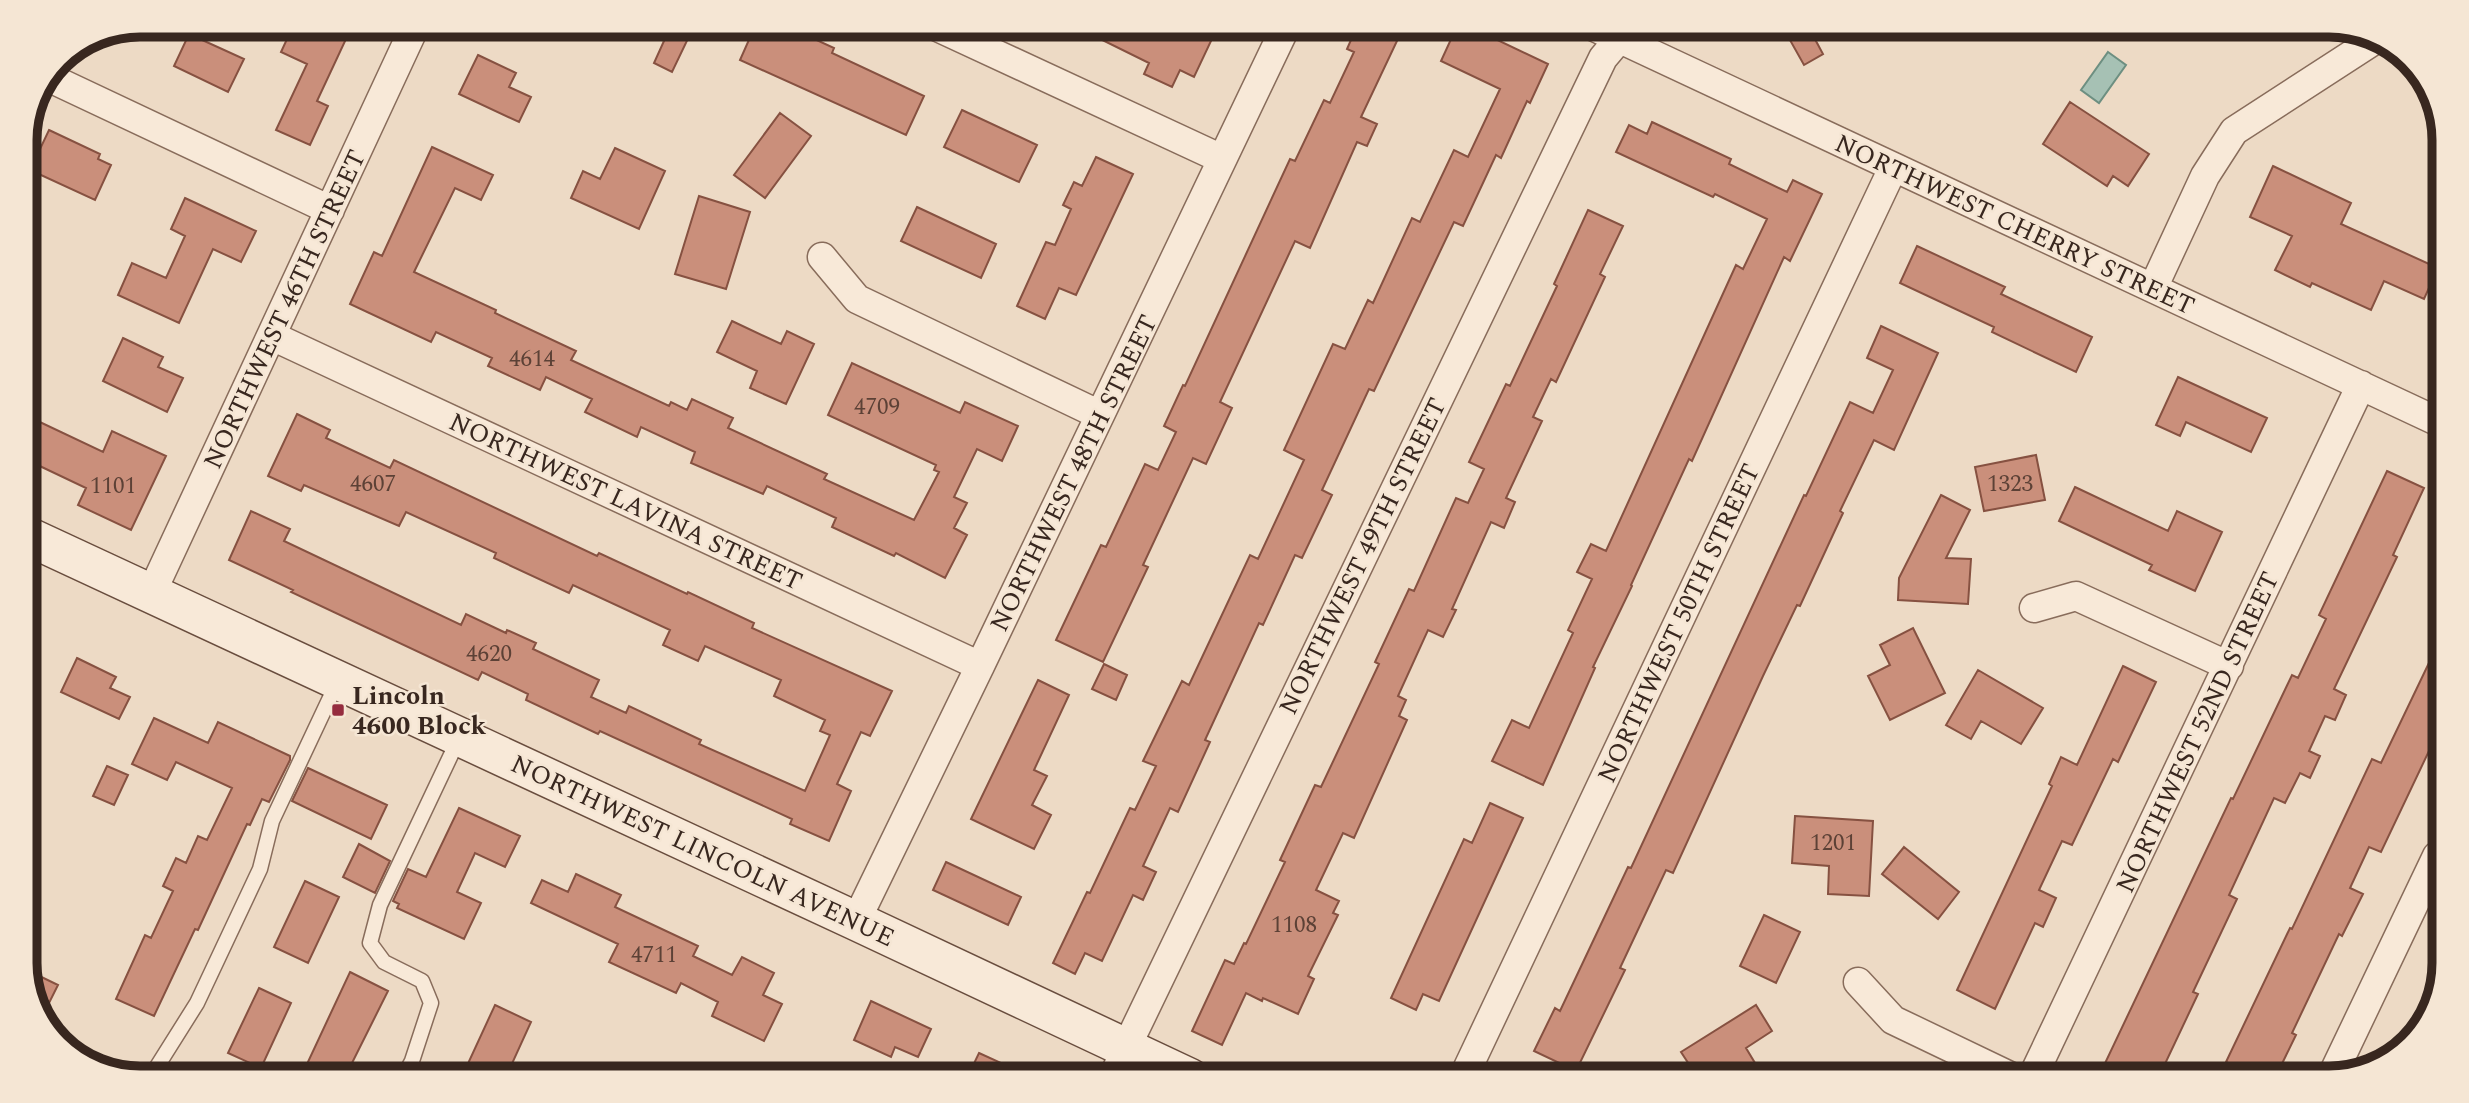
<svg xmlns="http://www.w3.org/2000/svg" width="2469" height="1103" viewBox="0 0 2469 1103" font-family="Spectral,serif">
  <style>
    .water { fill: #a6c1b4; stroke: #6d8f81; stroke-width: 2 }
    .building { fill: #ca8f7b; stroke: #865141; stroke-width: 2 }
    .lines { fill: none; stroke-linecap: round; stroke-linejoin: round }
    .lane-casing { stroke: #886c5b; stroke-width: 17 }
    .street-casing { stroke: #886c5b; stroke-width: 31 }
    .secondary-casing { stroke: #694d3e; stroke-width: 41 }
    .lane { stroke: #f8e9d8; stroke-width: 14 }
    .street { stroke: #f8e9d8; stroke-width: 28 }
    .secondary { stroke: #f8e9d8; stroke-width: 38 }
    .poi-dot { fill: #952c3e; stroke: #f5e6d4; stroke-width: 2.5 }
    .labels { text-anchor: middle; stroke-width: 5; stroke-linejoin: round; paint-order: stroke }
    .number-label { font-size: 23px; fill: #5c4136 }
    .street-label { font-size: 26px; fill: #38271f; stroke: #f5e6d4 }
    .poi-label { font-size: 26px; font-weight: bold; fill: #38271f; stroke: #f5e6d4; text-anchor: start }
    .rim { fill: none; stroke: #38271f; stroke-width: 9 }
  </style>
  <rect width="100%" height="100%" fill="#eddac5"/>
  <!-- water -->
  <path class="water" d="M 2108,52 L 2126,65 L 2099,103 L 2081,90 Z"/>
  <!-- building -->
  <path class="building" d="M 294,24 L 353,24 L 317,101 L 328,106 L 310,145 L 276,130 L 307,64 L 281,52 Z
    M 629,24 L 695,24 L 672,72 L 654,63 L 664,41 Z
    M 756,24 L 782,24 L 834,48 L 832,53 L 924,96 L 906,135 L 740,60 Z
    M 1070,24 L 1219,24 L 1194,77 L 1180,70 L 1172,87 L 1144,74 L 1149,63 Z
    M 1358,24 L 1405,24 L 1361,117 L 1377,124 L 1367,146 L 1357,142 L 1310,248 L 1295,241 L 1220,402 L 1232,408 L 1206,464 L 1193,458 L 1143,565 L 1148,567 L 1103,662 L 1056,640 L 1101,545 L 1106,547 L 1145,464 L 1158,470 L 1176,432 L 1164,426 L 1183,385 L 1185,386 L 1290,159 L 1295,161 L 1324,100 L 1330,103 L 1354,52 L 1347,49 Z
    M 1458,24 L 1464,24 L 1548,64 L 1530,103 L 1527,101 L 1501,158 L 1496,155 L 1463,226 L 1454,222 L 1374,391 L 1369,389 L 1322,490 L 1332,495 L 1302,558 L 1295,555 L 1263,625 L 1259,623 L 1205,740 L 1210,742 L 1178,812 L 1170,808 L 1143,866 L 1156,872 L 1143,900 L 1133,895 L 1102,961 L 1085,953 L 1075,974 L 1053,963 L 1087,892 L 1090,893 L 1130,808 L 1135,810 L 1156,766 L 1143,761 L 1182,681 L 1189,685 L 1250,555 L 1258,559 L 1304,460 L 1284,450 L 1333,344 L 1345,349 L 1368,300 L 1373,303 L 1412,218 L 1420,222 L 1454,150 L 1468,157 L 1500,89 L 1441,61 Z
    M 1781,24 L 1845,24 L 1816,41 L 1823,54 L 1804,65 Z
    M 189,34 L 244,59 L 228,92 L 174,66 Z
    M 478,55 L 516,73 L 509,87 L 531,97 L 519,122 L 459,94 Z
    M 2070,102 L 2149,154 L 2128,186 L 2113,176 L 2107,186 L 2043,144 Z
    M 962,110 L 1037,145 L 1019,182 L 944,147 Z
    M 780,113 L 811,136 L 765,198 L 734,175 Z
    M 1652,122 L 1731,159 L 1729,164 L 1787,192 L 1793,180 L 1822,194 L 1790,261 L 1784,257 L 1692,461 L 1689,459 L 1631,585 L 1632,586 L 1593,667 L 1595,668 L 1543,785 L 1492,761 L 1512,720 L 1529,728 L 1573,633 L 1568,630 L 1592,579 L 1577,572 L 1591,544 L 1606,551 L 1736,265 L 1743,269 L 1767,219 L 1715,194 L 1713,197 L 1616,152 L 1629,125 L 1647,134 Z
    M 49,130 L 100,154 L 98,159 L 111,165 L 95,200 L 30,170 Z
    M 432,147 L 493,175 L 481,200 L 455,188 L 414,272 L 496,310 L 495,313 L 576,351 L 571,360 L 669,406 L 671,402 L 687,410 L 692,399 L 733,418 L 728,428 L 827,474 L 824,479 L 914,520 L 939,472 L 934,470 L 936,465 L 828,415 L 852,363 L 960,413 L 965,402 L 1018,426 L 1002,461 L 977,449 L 954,497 L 967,503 L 954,528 L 967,535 L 945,578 L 896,553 L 894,556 L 832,527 L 836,518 L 767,486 L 763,494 L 691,463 L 695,452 L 641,427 L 637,437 L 585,412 L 592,399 L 546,377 L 540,390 L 488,366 L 492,358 L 436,332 L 431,342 L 350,304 L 374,252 L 382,256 Z
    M 615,148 L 665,171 L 639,229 L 571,198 L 583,171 L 600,179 Z
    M 1096,157 L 1133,174 L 1076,295 L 1059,288 L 1045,319 L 1017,306 L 1046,242 L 1055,245 L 1071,209 L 1063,205 L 1074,182 L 1082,186 Z
    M 2273,166 L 2351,203 L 2341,224 L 2438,268 L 2424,299 L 2384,281 L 2371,310 L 2312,283 L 2310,287 L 2275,270 L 2292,236 L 2250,217 Z
    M 699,196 L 750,212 L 726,289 L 675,274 Z
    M 185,198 L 256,231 L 241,262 L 213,249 L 179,323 L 118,295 L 132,263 L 166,278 L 185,236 L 171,229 Z
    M 917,207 L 996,244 L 981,278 L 901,241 Z
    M 1588,210 L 1623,226 L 1600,274 L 1605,277 L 1556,382 L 1551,379 L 1533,417 L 1542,421 L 1506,498 L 1515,502 L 1504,528 L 1491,522 L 1452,609 L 1456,610 L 1443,637 L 1428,630 L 1398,696 L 1406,700 L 1399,716 L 1407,720 L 1354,838 L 1343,833 L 1316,890 L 1339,901 L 1333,913 L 1338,915 L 1308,976 L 1314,979 L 1298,1014 L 1263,998 L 1262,1001 L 1246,993 L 1222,1045 L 1192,1031 L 1225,960 L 1234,964 L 1244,943 L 1246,944 L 1285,862 L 1280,860 L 1315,785 L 1321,787 L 1379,664 L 1375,662 L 1409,589 L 1414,591 L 1456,498 L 1468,503 L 1484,469 L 1469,462 L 1506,384 L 1510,386 L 1557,286 L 1554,284 Z
    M 1917,246 L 2005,287 L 2001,294 L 2092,337 L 2076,372 L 1992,332 L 1994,327 L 1900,283 Z
    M 732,321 L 781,344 L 787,331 L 814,344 L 786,404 L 750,388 L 757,371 L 717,352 Z
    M 1881,326 L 1938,353 L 1894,450 L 1874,440 L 1840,511 L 1843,513 L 1800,606 L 1797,605 L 1763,676 L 1673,873 L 1666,870 L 1620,968 L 1625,970 L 1576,1071 L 1534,1051 L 1555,1008 L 1560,1011 L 1628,867 L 1631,868 L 1804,495 L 1806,496 L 1850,402 L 1873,413 L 1893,370 L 1867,358 Z
    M 123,338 L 163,357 L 158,367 L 183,378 L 167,412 L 103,381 Z
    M 2178,377 L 2267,418 L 2251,452 L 2186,422 L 2180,436 L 2156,425 Z
    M 297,414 L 330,430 L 326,438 L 390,468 L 394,460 L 597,556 L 599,553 L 687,594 L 688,592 L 754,623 L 752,628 L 892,691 L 870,736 L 861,732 L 837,784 L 851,791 L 829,841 L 790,824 L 792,819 L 600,731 L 598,734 L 526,700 L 528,694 L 482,672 L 478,680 L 291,592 L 293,590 L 229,560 L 251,511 L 290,529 L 284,541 L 461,625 L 466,614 L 506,633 L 507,630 L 536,643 L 533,649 L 599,680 L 591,697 L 626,713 L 629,706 L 701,740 L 699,744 L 805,791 L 830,735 L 820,731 L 825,720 L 774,696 L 781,680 L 705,646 L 698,661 L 663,645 L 670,630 L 573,585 L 569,593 L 494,558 L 496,553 L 406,512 L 399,526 L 304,485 L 301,491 L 268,476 Z
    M 25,415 L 103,452 L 112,431 L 166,456 L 131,530 L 78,505 L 86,488 L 25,459 Z
    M 2036,455 L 2045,500 L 1984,511 L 1975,467 Z
    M 2387,471 L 2424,488 L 2393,555 L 2397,557 L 2334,689 L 2346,695 L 2335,720 L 2325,716 L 2309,751 L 2320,756 L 2310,778 L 2300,773 L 2285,803 L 2274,798 L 2229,895 L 2237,899 L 2193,992 L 2198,994 L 2164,1066 L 2158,1064 L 2152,1078 L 2098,1078 L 2231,798 L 2233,799 L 2292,675 L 2298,678 L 2326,619 L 2319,615 Z
    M 2075,487 L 2168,531 L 2177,511 L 2222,532 L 2195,591 L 2149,570 L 2152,565 L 2059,521 Z
    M 1941,495 L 1970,510 L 1946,558 L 1971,559 L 1968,604 L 1898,600 L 1899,578 Z
    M 1913,628 L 1945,693 L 1890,720 L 1868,676 L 1890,665 L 1880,645 Z
    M 2439,642 L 2438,732 L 2381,852 L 2369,847 L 2350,888 L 2363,894 L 2342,936 L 2339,934 L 2292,1033 L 2296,1035 L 2275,1078 L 2230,1078 L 2236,1066 L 2226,1062 L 2290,928 L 2292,929 L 2372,759 L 2381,763 Z
    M 77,658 L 116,677 L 110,688 L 130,697 L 119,719 L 61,692 Z
    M 1104,664 L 1127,675 L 1116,700 L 1092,689 Z
    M 2123,666 L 2156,682 L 2118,762 L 2113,759 L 2072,845 L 2062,841 L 2039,890 L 2056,898 L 2043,927 L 2035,923 L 1995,1009 L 1957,990 L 2052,786 L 2049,784 L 2061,757 L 2077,765 Z
    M 1978,670 L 2043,708 L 2021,744 L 1981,721 L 1971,739 L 1946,725 Z
    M 1038,680 L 1069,695 L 1034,770 L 1047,776 L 1032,805 L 1051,815 L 1034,849 L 971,819 Z
    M 154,718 L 208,743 L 218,722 L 290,756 L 290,760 L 269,802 L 262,799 L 250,825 L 247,824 L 198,930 L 195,929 L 154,1016 L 116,999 L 145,935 L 151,938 L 173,891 L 163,886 L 176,858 L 186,863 L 198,836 L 207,840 L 232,788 L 176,762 L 167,780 L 132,764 Z
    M 107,766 L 128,775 L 114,805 L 93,796 Z
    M 308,768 L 387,805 L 371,839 L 292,801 Z
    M 1490,803 L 1523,818 L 1439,1001 L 1423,994 L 1416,1010 L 1391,998 L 1464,839 L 1472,843 Z
    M 459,808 L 520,836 L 505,867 L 475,853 L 457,892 L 481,903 L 464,939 L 397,908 L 399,904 L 393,901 L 408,869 L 426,877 Z
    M 1795,816 L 1873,821 L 1869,896 L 1828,894 L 1829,866 L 1792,863 Z
    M 359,844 L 390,861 L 375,893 L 343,877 Z
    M 1904,847 L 1959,892 L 1938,919 L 1882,874 Z
    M 946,862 L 1021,897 L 1008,925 L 933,890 Z
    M 576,874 L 621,895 L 615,907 L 698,946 L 693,956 L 732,975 L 742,957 L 774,973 L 763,995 L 782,1004 L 764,1041 L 712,1016 L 718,1002 L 681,983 L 676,993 L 609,962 L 618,944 L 531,903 L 542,880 L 568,892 Z
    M 305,881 L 339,897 L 308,963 L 274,947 Z
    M 1764,915 L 1800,932 L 1776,983 L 1740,966 Z
    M 25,969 L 58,985 L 41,1019 L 25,971 Z
    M 350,972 L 388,991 L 344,1079 L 300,1079 Z
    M 259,988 L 291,1003 L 261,1068 L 228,1053 Z
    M 871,1001 L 931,1029 L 918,1057 L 895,1047 L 891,1057 L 854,1040 Z
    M 495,1005 L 531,1022 L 505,1079 L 483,1079 L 465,1070 Z
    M 1756,1005 L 1772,1031 L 1746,1048 L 1758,1068 L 1740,1078 L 1721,1078 L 1715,1069 L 1698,1078 L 1681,1052 Z
    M 979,1053 L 1034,1078 L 967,1078 Z"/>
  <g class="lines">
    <!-- lane casing -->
    <g class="lane-casing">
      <path id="lane" d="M 153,1073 L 197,1003 L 260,869 L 272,821 L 337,683
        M 403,1078 L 412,1061 L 431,1003 L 422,981 L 384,962 L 370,943 L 380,905 L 459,738"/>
    </g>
    <!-- street casing -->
    <g class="street-casing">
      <path id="street" d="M 931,24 L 1222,159
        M 1588,24 L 2441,423
        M 50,78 L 330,210
        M 822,257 L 857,299 L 1100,415
        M 2153,288 L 2205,176 L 2234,131 L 2379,37
        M 272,336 L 980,666
        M 151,594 L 416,24
        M 2034,608 L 2076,596 L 2229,666
        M 856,921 L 980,666 L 1287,24
        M 1858,982 L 1893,1020 L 2014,1078
        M 1113,1078 L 1126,1048 L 1603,58 L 1619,39 L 1638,31 L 1643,24
        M 1463,1078 L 1893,168
        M 2032,1078 L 2361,385
        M 2331,1078 L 2437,856"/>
    </g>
    <!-- secondary casing -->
    <g class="secondary-casing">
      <path id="secondary" d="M 25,535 L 856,921 L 1190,1078"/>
    </g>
    <!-- lane -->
    <use href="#lane" class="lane"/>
    <!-- street -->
    <use href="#street" class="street"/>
    <!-- secondary -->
    <use href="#secondary" class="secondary"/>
  </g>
  <!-- markers -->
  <rect class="poi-dot" x="331" y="703" width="14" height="14" rx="3.5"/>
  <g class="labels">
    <!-- number labels -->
    <g class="number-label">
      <text x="532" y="366">4614</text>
      <text x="877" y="414">4709</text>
      <text x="373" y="491">4607</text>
      <text x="2010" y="491">1323</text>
      <text x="113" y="493">1101</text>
      <text x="489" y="661">4620</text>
      <text x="1833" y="850">1201</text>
      <text x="1294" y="932">1108</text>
      <text x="654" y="962">4711</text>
    </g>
    <!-- street labels -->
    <g class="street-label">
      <text transform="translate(2015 224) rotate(25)" y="9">NORTHWEST CHERRY STREET</text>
      <text transform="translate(284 309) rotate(-65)" y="9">NORTHWEST 46TH STREET</text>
      <text transform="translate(1073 473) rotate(-64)" y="9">NORTHWEST 48TH STREET</text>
      <text transform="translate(626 501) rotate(25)" y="9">NORTHWEST LAVINA STREET</text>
      <text transform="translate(1362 556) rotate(-64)" y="9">NORTHWEST 49TH STREET</text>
      <text transform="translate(1678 623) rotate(-65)" y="9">NORTHWEST 50TH STREET</text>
      <text transform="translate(2197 732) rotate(-65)" y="9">NORTHWEST 52ND STREET</text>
      <text transform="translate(703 850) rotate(25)" y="9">NORTHWEST LINCOLN AVENUE</text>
    </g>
    <!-- poi labels -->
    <g class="poi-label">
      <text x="352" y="704">Lincoln<tspan x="352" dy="30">4600 Block</tspan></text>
    </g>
  </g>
  <!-- crop -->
  <path d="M0 0H2469V1103H0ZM140 37H2329A103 103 0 0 1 2432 140V963A103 103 0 0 1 2329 1066H140A103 103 0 0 1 37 963V140A103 103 0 0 1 140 37Z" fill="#f5e6d4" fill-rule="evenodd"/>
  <path class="rim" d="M140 37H2329A103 103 0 0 1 2432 140V963A103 103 0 0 1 2329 1066H140A103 103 0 0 1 37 963V140A103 103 0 0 1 140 37Z"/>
</svg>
